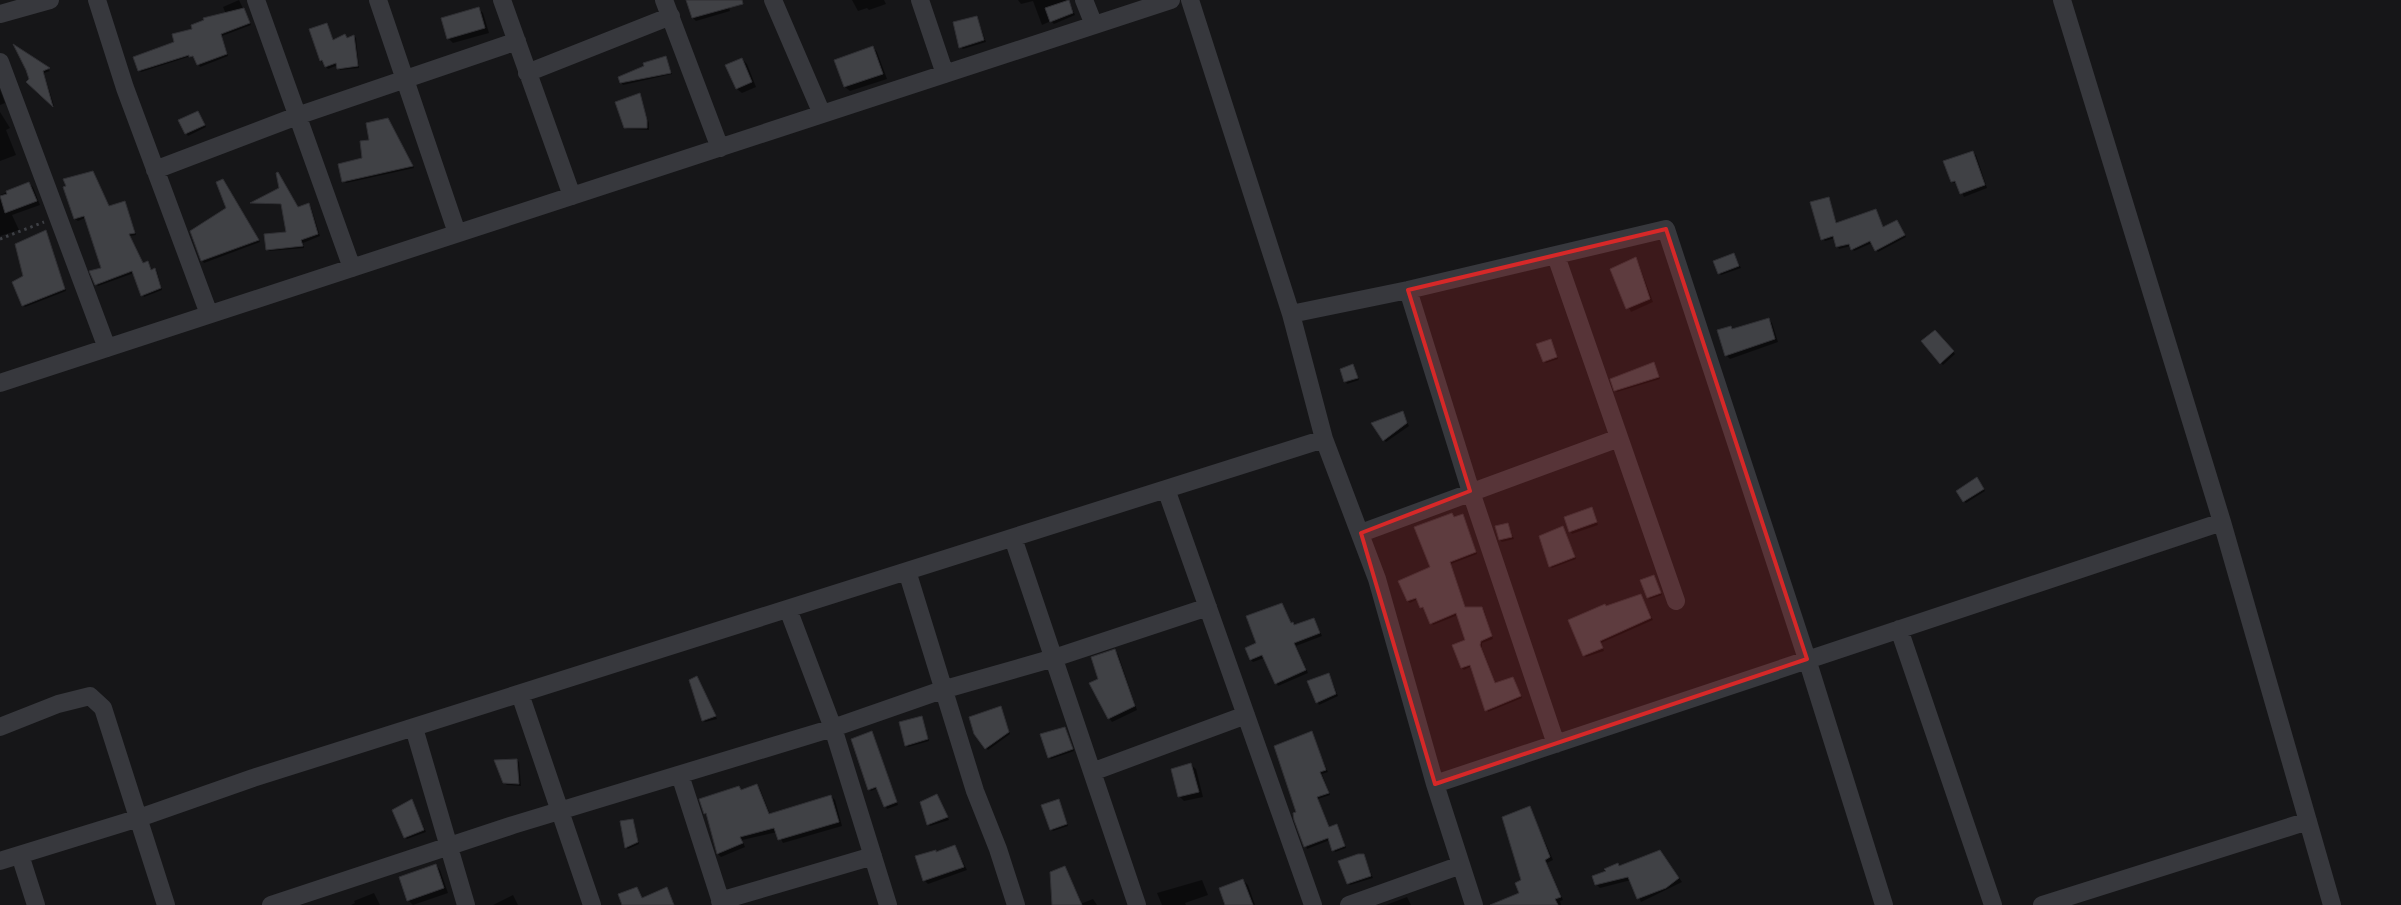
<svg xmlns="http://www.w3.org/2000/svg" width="2401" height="905" viewBox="0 0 2401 905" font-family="'Alegreya Sans',sans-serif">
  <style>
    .shadow { fill: #0007 }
    .building { fill: #404145; stroke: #303034 }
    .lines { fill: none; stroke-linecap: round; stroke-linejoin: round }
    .path { stroke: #3d3f44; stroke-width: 3; stroke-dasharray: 2.5 4; stroke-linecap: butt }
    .minor { stroke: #37383d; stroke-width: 18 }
    .marked { fill: #d62828; fill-opacity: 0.2; stroke: #d62828; stroke-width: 4; stroke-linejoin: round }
  </style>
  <rect width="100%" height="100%" fill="#161618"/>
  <!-- shadow -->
  <path class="shadow" d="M 239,0 L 251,25 L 222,36 L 228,56 L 200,67 L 195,57 L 191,56 L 141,72 L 139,70 L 175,42 L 226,14 L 223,7 Z
    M 688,0 L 727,0 L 730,11 L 696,21 L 693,18 Z
    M 852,0 L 884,0 L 886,4 L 869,10 L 867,8 L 858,11 Z
    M 1018,0 L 1066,0 L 1070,3 L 1075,15 L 1054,24 L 1051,21 L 1042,25 L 1033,1 L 1021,4 Z
    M 478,8 L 483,13 L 489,33 L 453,43 L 448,38 Z
    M 977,17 L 986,42 L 963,49 L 960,47 Z
    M 327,25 L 334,41 L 345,36 L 348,38 L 354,36 L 356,38 L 359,68 L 340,70 L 338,65 L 328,69 L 321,61 Z
    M 873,47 L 877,52 L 887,79 L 850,91 L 845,87 Z
    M 17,48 L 50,71 L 44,73 L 54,106 L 28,82 L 30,79 Z
    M 666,58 L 672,74 L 623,85 L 621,82 Z
    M 742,59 L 747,64 L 756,87 L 742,93 L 737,89 Z
    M 0,90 L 5,103 L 0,105 Z
    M 639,95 L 649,123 L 649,130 L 627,129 L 625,127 Z
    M 0,112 L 10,128 L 6,130 L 16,155 L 0,161 Z
    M 199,114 L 206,127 L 188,136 L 186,133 Z
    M 390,122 L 414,168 L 346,183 L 344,181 L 363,159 L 370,141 Z
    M 1972,152 L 1976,155 L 1987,188 L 1964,197 L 1958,184 L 1952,182 Z
    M 93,173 L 110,207 L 124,202 L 126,204 L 136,235 L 130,236 L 143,264 L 147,262 L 152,271 L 155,269 L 157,271 L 162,290 L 144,297 L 134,273 L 98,286 L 96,284 L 102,269 L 85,218 L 78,221 L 75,219 L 65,188 Z
    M 225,182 L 260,242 L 204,263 L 202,260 L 227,209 Z
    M 29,184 L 33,187 L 40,205 L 12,215 L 19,230 L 0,236 L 0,195 Z
    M 280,188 L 298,208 L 309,205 L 311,207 L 320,236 L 303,243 L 304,248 L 269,251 L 267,249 L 288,233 L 283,205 L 252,203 Z
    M 1829,199 L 1837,224 L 1875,210 L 1884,228 L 1897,222 L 1906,237 L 1878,252 L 1872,243 L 1854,251 L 1851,246 L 1839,249 L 1835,238 L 1825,241 L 1823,239 Z
    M 45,231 L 66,291 L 25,307 L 23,305 L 25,277 Z
    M 1734,255 L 1741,268 L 1721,275 L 1719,273 Z
    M 1635,259 L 1638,262 L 1653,302 L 1631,312 L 1611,270 Z
    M 1768,319 L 1772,323 L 1778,342 L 1730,359 L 1726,355 L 1730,327 L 1733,330 Z
    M 1935,332 L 1955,354 L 1943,365 L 1941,363 Z
    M 1551,340 L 1558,359 L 1546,363 L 1544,361 Z
    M 1653,364 L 1660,379 L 1617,392 L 1615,390 Z
    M 1353,366 L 1359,380 L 1347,384 L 1341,370 Z
    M 1402,412 L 1409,426 L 1386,442 L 1384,440 Z
    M 1978,481 L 1985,491 L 1966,503 L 1964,501 Z
    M 1593,511 L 1598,525 L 1572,534 L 1570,531 Z
    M 1452,514 L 1455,518 L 1462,515 L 1464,517 L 1477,554 L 1451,564 L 1466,609 L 1482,608 L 1484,610 L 1493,639 L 1482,643 L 1482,648 L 1496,684 L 1513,678 L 1522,698 L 1488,712 L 1472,666 L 1464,670 L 1462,668 L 1467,640 L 1458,615 L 1433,625 L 1418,599 L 1410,603 L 1408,601 L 1431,568 Z
    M 1508,524 L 1514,539 L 1502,542 L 1500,540 Z
    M 1563,528 L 1576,559 L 1552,568 L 1550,566 Z
    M 1654,577 L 1662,595 L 1650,599 L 1648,597 Z
    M 1641,595 L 1653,620 L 1601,643 L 1604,651 L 1586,657 L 1584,655 L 1607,607 Z
    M 1281,604 L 1292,624 L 1295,626 L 1314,619 L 1322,636 L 1296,646 L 1308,673 L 1278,686 L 1264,658 L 1253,662 L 1251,660 Z
    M 1114,651 L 1118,654 L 1137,710 L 1112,722 L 1109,718 L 1100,679 Z
    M 1329,674 L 1338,696 L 1319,705 L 1309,682 Z
    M 697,678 L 717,719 L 705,722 L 703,720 Z
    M 1000,708 L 1010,734 L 988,750 L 986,748 Z
    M 921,717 L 929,741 L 908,747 L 906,745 Z
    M 1065,728 L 1074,751 L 1051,759 L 1049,757 Z
    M 872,733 L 898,805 L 887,809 L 878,788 L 871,791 L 869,789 Z
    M 1311,733 L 1328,772 L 1322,774 L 1330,795 L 1318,799 L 1330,828 L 1337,825 L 1339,828 L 1346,848 L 1335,852 L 1330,840 L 1307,849 L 1296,820 Z
    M 517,760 L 519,762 L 521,786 L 507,785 L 504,783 Z
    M 1191,765 L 1196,769 L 1203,797 L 1184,801 L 1180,797 Z
    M 757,785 L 760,789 L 770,814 L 831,796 L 835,800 L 842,826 L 783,843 L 777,832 L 742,840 L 745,847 L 721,857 L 718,854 L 708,816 L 705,813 L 739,788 L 742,791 Z
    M 937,796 L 949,820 L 930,826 L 928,824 Z
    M 1059,800 L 1068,826 L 1053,831 L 1051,829 Z
    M 412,801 L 426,832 L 407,839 L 405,837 Z
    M 1530,808 L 1553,860 L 1547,863 L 1563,900 L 1560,901 L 1561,905 L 1508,905 L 1521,893 Z
    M 633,820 L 639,844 L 628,849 L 626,847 Z
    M 955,846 L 967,870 L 928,884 L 924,880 L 937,853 Z
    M 1660,851 L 1682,882 L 1641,902 L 1631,880 L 1600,888 L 1596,884 L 1617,864 L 1620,867 Z
    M 1364,856 L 1373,878 L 1350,885 L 1348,883 Z
    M 436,865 L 440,870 L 448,893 L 413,905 L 408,900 Z
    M 1065,868 L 1081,901 L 1070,905 L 1054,905 Z
    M 1202,880 L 1208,895 L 1185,903 L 1186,905 L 1162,905 L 1157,893 Z
    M 1243,880 L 1248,885 L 1255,905 L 1227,905 Z
    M 374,893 L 380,905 L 351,905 L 355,903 L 354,901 Z
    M 513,895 L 518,905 L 493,905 Z
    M 1407,897 L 1411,905 L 1386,905 Z
    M 1093,899 L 1097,905 L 1078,905 Z"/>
  <!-- building -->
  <path class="building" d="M 686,0 L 742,0 L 743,4 L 692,18 Z
    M 1069,0 L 1073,13 L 1050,22 L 1045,8 Z
    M 479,7 L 485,28 L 447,39 L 441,18 Z
    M 244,8 L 250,23 L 221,34 L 227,54 L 197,65 L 193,56 L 189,57 L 189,55 L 138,71 L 133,57 L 174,42 L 172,34 L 192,29 L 191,25 L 204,20 L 203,18 Z
    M 977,16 L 984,40 L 959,48 L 953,22 Z
    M 327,23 L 333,40 L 345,34 L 347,38 L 354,35 L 358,66 L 337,69 L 336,63 L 325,67 L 322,60 L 320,61 L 309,29 Z
    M 13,44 L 50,68 L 43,71 L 53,107 L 26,82 L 29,79 L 26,70 Z
    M 873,46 L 883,74 L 844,87 L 834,60 Z
    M 666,56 L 671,73 L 620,83 L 618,77 L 644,66 L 643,63 Z
    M 742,58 L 752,82 L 736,89 L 725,65 Z
    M 640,93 L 647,120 L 647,128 L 624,128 L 615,102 Z
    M 198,111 L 205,125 L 185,134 L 178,120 Z
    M 388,118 L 413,166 L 342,182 L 338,164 L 362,158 L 360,141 L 369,140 L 366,123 Z
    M 1973,151 L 1985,185 L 1960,194 L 1955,181 L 1951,182 L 1943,161 Z
    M 93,171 L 109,206 L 125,201 L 135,233 L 129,234 L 143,263 L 148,261 L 151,270 L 155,268 L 161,288 L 141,296 L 132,271 L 95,285 L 89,271 L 101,268 L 84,216 L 74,219 L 63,187 L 66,186 L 63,179 Z
    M 278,172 L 298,207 L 309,203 L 318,234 L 301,240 L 303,246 L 266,250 L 264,234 L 286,232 L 281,204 L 250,203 L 279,188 L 276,173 Z
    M 223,179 L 259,240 L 201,261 L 190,231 L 226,208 L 216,182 Z
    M 29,182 L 37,201 L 5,213 L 0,196 L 7,194 L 6,191 Z
    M 1829,197 L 1836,223 L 1876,209 L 1883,227 L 1897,220 L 1905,235 L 1875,251 L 1870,241 L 1851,250 L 1849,244 L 1836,247 L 1833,236 L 1821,240 L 1810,202 Z
    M 46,230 L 65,289 L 22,306 L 12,282 L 23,276 L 15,244 Z
    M 1734,253 L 1739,266 L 1718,274 L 1713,261 Z
    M 1636,257 L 1650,299 L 1626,309 L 1610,269 Z
    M 1769,318 L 1775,339 L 1725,356 L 1717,330 L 1731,326 L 1732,329 Z
    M 1935,330 L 1954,351 L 1940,364 L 1921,341 Z
    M 1551,339 L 1557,357 L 1543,362 L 1536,344 Z
    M 1654,362 L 1659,377 L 1614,391 L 1610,379 Z
    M 1353,364 L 1358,378 L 1344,382 L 1340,369 Z
    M 1403,411 L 1407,423 L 1383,441 L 1371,423 Z
    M 1977,477 L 1984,489 L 1963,502 L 1956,491 Z
    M 1592,507 L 1597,522 L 1569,532 L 1564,517 Z
    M 1452,513 L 1454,517 L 1463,514 L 1476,552 L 1450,562 L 1465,607 L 1482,607 L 1492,636 L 1481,641 L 1480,645 L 1495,683 L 1513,677 L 1521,696 L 1485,711 L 1470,665 L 1461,668 L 1452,645 L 1465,640 L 1456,613 L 1430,624 L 1423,607 L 1420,608 L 1416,598 L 1407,601 L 1398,581 L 1430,567 L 1414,527 Z
    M 1508,523 L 1512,537 L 1499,540 L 1495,526 Z
    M 1563,526 L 1575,557 L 1549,567 L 1539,536 Z
    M 1654,575 L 1661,593 L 1647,598 L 1640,580 Z
    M 1641,594 L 1651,618 L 1600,641 L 1603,648 L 1583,656 L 1568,620 L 1605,604 L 1606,606 Z
    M 1282,603 L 1291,623 L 1293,622 L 1294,625 L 1314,618 L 1320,633 L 1294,643 L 1306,670 L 1275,684 L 1262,655 L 1250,660 L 1245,648 L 1256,643 L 1246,616 Z
    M 1115,649 L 1135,706 L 1108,719 L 1089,683 L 1098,679 L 1091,657 Z
    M 1329,673 L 1336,694 L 1316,703 L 1307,681 Z
    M 697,676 L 716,716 L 702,721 L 689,680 Z
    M 1001,706 L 1009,732 L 985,749 L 974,734 L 969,717 Z
    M 922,716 L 928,739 L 905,746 L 899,722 Z
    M 1065,727 L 1073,749 L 1048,758 L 1040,734 Z
    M 872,731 L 897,802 L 884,807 L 876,787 L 868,790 L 851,739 Z
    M 1312,731 L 1326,770 L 1320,772 L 1329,793 L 1317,797 L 1329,827 L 1337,824 L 1345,846 L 1332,851 L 1328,838 L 1304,847 L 1294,820 L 1293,813 L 1296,812 L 1274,746 Z
    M 517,759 L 519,784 L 503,783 L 494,760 Z
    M 1191,763 L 1199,792 L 1178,797 L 1171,769 Z
    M 757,784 L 769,814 L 831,795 L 839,822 L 778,840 L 774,828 L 740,837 L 743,843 L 717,854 L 706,813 L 704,814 L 699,799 L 739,786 L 741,790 Z
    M 937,794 L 948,817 L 927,825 L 920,802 Z
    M 412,799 L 424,830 L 404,838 L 392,810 Z
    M 1059,799 L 1067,824 L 1050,830 L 1041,805 Z
    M 1530,806 L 1550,857 L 1545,860 L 1561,897 L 1555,899 L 1558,905 L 1490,905 L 1519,893 L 1515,883 L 1521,880 L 1502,817 Z
    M 633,819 L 638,842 L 625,848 L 620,821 Z
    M 955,845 L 964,867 L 923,881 L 915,856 L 936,850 L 936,852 Z
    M 1660,850 L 1679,878 L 1666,888 L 1637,899 L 1628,877 L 1595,885 L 1592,876 L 1606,871 L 1604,869 L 1618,863 L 1619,866 Z
    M 1358,854 L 1364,854 L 1371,876 L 1347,884 L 1338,861 Z
    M 436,864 L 444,888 L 407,901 L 399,877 Z
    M 1065,866 L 1082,905 L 1052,905 L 1050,872 Z
    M 1243,879 L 1253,905 L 1225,905 L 1219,888 Z
    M 637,887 L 642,898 L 667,887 L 674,905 L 622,905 L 618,894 Z"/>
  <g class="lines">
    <!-- path -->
    <path class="path" d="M 0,239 L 44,222"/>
    <!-- minor -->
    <path class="minor" d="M 97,0 L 125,88 L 209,314
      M 256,0 L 352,268
      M 378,0 L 457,233
      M 502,0 L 572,196
      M 664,0 L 720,148
      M 773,0 L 822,114
      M 920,0 L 945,74
      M 1084,0 L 1094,25
      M 1190,0 L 1291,314 L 1324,439 L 1377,579 L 1435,784 L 1474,905
      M 2062,0 L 2222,522 L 2332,905
      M 0,14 L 50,0
      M 0,62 L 107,348
      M 527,73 L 671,16
      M 155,170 L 297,116 L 517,41
      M 1556,256 L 1676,601
      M 1408,290 L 1471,492 L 1556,744
      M 1291,314 L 1408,290 L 1666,229 L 1807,659 L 1884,905
      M 0,383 L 1171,0
      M 1166,489 L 1313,905
      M 1361,533 L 1619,438
      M 1013,538 L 1137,905
      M 907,571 L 975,791 L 998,849 L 1016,905
      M 788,609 L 833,728 L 888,905
      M 1899,629 L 1993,905
      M 520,694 L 592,905
      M 0,727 L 58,704 L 90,696 L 103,708 L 166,905
      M 414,728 L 466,905
      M 1092,772 L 1246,715
      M 680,775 L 722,905
      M 1435,784 L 2222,522
      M 20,855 L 36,905
      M 0,861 L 139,818 L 253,778 L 1324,439
      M 720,901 L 873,856
      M 271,905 L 513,825 L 833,728 L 942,690 L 1054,658 L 1208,607
      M 1349,905 L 1461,865
      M 2042,905 L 2308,821"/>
  </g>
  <!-- marked area -->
  <path class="marked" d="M 1666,229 L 1807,659 L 1435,784 L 1361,533 L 1470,491 L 1408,290 Z"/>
</svg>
